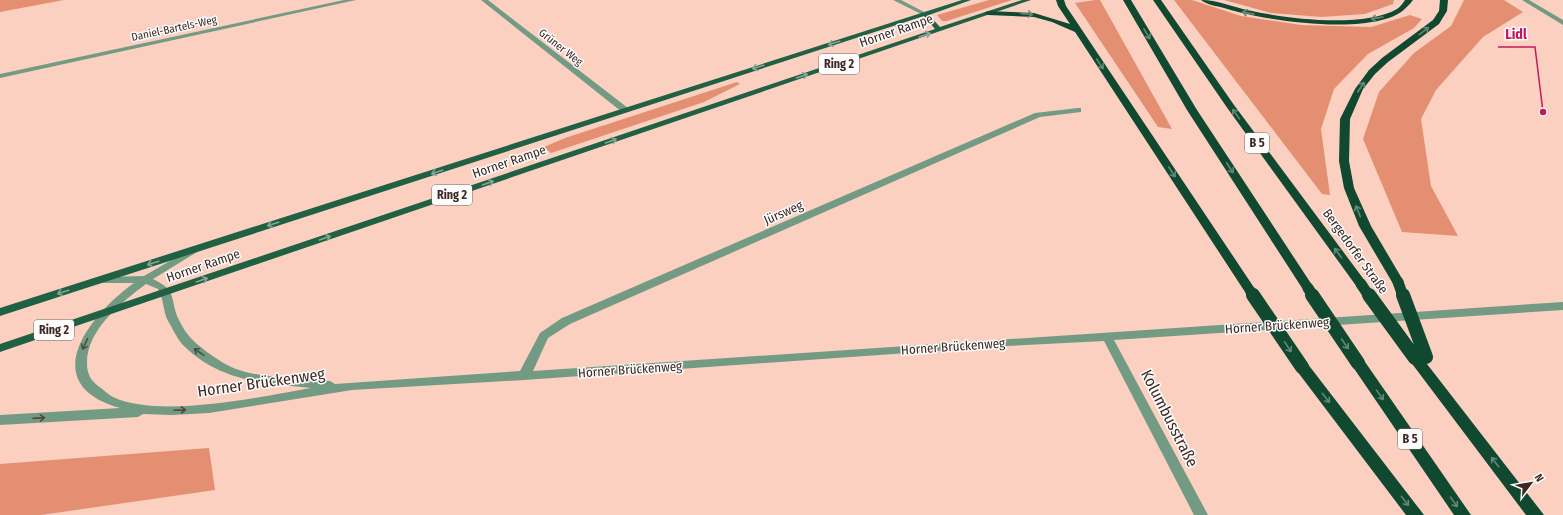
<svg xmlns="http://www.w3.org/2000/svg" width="1563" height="515" viewBox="0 0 1563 515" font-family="'Fira Sans Condensed',sans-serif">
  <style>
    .green { fill: #e58f72 }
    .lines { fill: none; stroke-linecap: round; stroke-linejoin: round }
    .minor { fill: #739b84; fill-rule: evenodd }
    .major { fill: #206043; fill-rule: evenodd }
    .highway { fill: #104930; fill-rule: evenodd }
    .highway-bridge-far1 { stroke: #104930; stroke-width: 11 }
    .highway-bridge { stroke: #104930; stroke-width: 14 }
    .oneway { stroke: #638877 }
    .oneway2 { stroke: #83a696 }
    .oneway3 { stroke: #4e4b3f }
    .labels { text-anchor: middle; stroke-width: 3; stroke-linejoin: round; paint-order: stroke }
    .far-street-label { font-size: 11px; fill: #3e2922; stroke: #fcfcfc }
    .shield { fill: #fcfcfc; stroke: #776863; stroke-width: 1 }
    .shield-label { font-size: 12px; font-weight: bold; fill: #3e2922 }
    .street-label { font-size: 13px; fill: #3e2922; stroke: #fcfcfc }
    .near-street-label { font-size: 16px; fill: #3e2922; stroke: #fcfcfc }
    .leader { fill: none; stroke: #c2185b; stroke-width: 1.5 }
    .callout-dot { fill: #c2185b; stroke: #fcfcfc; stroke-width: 1.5 }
    .callout-label { font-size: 14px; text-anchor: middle; font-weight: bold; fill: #c2185b; stroke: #fcfcfc; stroke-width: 3; stroke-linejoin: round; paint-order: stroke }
  </style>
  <rect width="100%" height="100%" fill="#fbd0c1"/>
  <!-- green -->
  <path class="green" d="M 0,0 L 64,0 L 0,12 Z
    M 989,0 L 1012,0 L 947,21 L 942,21 L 937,15 Z
    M 1095,0 L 1100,0 L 1172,129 L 1158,127 L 1075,3 Z
    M 1174,0 L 1192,0 L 1241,16 L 1301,25 L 1371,27 L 1410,15 L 1422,19 L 1414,28 L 1368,54 L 1334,89 L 1321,129 L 1330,195 L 1322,194 Z
    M 1224,0 L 1394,0 L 1393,4 L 1365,14 L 1321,17 L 1271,13 Z
    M 1464,0 L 1504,0 L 1523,12 L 1483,37 L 1436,90 L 1421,119 L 1431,186 L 1458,236 L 1402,232 L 1363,139 L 1379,92 L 1414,53 L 1451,26 Z
    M 737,82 L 740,84 L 704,102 L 551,153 L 544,147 L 565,138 Z
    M 209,448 L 215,490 L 41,515 L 0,515 L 0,464 Z"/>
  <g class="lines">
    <!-- minor -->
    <path class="minor" d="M 344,0 L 356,0 L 0,78 L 0,74 Z
      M 481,0 L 488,0 L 628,108 L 628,112 L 622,112 Z
      M 893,0 L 901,0 L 928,14 L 923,15 Z
      M 1522,0 L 1529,0 L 1563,20 L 1563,25 Z
      M 1078,108 L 1081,108 L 1081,112 L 1040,117 L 570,324 L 548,338 L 533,371 L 1563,302 L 1563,310 L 1114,340 L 1208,515 L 1194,515 L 1104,341 L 1007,346 L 524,380 L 352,390 L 209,413 L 172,415 L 143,414 L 138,417 L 0,425 L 0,415 L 120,408 C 35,384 89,315 134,283 L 100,283 L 95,280 L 100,277 L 144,276 L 194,247 L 200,247 L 202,249 L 153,279 C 179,291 169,300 179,320 C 186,335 194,342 207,352 C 216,358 225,365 236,369 C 264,379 300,378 330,381 L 335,384 L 520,371 L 540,333 L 562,318 L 1035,113 ZM 146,284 L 158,289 C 164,299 163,312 168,321 C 173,329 178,341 185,347 C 222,382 264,383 311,388 C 260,397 160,419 113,397 C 109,395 105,391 101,388 C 92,382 87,375 87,364 C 86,330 122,302 146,284 Z"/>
    <!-- major -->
    <path class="major" d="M 962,0 L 971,0 L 929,15 L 940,27 L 1022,0 L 1031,0 L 0,352 L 0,344 L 935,29 L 924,16 L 0,316 L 0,308 Z"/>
    <!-- highway -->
    <path class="highway" d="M 1056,0 L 1064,0 L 1066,6 L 1255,289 L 1257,292 L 1255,295 L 1247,295 L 1075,32 L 1052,22 L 1034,17 L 988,15 L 984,13 L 988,11 L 1034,13 L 1070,24 L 1058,6 Z
      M 1123,0 L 1131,0 L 1197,110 L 1314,288 L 1312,291 L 1304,291 L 1187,110 Z
      M 1153,0 L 1161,0 L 1234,105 L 1365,281 L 1367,284 L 1365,287 L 1357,287 L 1228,109 Z
      M 1201,0 C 1219,0 1235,8 1252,11 C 1289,19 1364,28 1397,9 C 1400,7 1403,3 1405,0 L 1413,0 C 1406,9 1400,14 1389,18 C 1347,32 1266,21 1224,8 C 1217,6 1207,5 1201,0 Z
      M 1440,0 L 1448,0 L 1447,11 L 1439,24 L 1388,62 L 1375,74 L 1363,89 L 1350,119 L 1349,161 L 1354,188 L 1371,226 L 1404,282 L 1402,285 L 1394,285 L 1392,282 L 1359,226 L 1344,188 L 1339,161 L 1340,119 L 1355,89 L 1369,70 L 1382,58 L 1433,20 L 1439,11 Z
      M 1415,353 L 1420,355 L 1544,515 L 1526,515 L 1410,361 L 1408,358 L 1410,355 Z
      M 1358,358 L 1363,359 L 1471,515 L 1454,515 L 1353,367 L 1351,363 L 1353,359 Z
      M 1302,362 L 1307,363 L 1424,515 L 1406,515 L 1297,371 L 1295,367 L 1297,363 Z"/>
    <!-- highway-bridge-far1 -->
    <path class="highway-bridge-far1" d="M 1398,282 L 1403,296
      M 1361,284 L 1369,296
      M 1308,288 L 1313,296
      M 1251,292 L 1253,296"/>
    <!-- highway-bridge -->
    <path class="highway-bridge" d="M 1253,295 L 1302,367
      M 1312,295 L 1358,363
      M 1369,295 L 1415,358
      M 1403,295 L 1426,357"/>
  </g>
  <!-- one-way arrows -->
  <defs><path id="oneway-shaft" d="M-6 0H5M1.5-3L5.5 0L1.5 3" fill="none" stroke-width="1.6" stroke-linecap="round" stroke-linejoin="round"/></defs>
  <g class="oneway">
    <use href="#oneway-shaft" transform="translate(1248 13) rotate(-169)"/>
    <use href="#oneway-shaft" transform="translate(1027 14) rotate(5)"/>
    <use href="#oneway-shaft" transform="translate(1377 18) rotate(170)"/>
    <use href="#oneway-shaft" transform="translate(1424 31) rotate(-38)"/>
    <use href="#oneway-shaft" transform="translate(1147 34) rotate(59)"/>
    <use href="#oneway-shaft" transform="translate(1100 64) rotate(57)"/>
    <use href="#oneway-shaft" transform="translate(1361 87) rotate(-57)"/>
    <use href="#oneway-shaft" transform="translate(1236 114) rotate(-126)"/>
    <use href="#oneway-shaft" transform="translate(1230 168) rotate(57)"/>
    <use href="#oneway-shaft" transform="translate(1172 172) rotate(57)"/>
    <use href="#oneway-shaft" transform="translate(1358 211) rotate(-112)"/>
    <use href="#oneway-shaft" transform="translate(1338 253) rotate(-126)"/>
    <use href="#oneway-shaft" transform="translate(1345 344) rotate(56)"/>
    <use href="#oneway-shaft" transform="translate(1288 347) rotate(56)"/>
    <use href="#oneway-shaft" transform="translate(1380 395) rotate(55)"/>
    <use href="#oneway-shaft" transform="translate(1326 398) rotate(52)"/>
    <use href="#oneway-shaft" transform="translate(1495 462) rotate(-128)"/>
    <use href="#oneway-shaft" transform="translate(1405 501) rotate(52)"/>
    <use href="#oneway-shaft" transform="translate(1454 502) rotate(55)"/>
  </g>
  <g class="oneway2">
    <use href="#oneway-shaft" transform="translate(925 35) rotate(-19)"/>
    <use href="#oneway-shaft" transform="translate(834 43) rotate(162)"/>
    <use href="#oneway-shaft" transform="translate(758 67) rotate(162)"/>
    <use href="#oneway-shaft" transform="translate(802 76) rotate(-19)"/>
    <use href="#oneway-shaft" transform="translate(611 141) rotate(-19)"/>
    <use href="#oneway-shaft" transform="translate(437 172) rotate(162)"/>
    <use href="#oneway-shaft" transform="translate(488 183) rotate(-19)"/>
    <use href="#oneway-shaft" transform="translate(273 224) rotate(162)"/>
    <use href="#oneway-shaft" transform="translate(325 238) rotate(-19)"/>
    <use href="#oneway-shaft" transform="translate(153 263) rotate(162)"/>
    <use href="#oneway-shaft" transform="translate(202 280) rotate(-19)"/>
    <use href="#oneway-shaft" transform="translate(63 292) rotate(162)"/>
  </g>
  <g class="oneway3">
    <use href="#oneway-shaft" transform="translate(85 344) rotate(115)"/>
    <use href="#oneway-shaft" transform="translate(199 352) rotate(-145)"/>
    <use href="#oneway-shaft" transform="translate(180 410) rotate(-2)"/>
    <use href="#oneway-shaft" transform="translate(39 418) rotate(-4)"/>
  </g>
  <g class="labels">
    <!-- far-street labels -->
    <g class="far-street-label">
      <text transform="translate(174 28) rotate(-12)" y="4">Daniel-Bartels-Weg</text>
      <text transform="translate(561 47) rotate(38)" y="4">Grüner Weg</text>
    </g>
    <!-- shield labels -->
    <g class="shield">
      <rect x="819" y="54" width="40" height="20" rx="3"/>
      <rect x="1245" y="133" width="24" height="20" rx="3"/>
      <rect x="432" y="185" width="40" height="20" rx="3"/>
      <rect x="34" y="320" width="40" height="20" rx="3"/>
      <rect x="1398" y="429" width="24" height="20" rx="3"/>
    </g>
    <g class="shield-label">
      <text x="839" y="68">Ring 2</text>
      <text x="1257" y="147">B 5</text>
      <text x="452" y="199">Ring 2</text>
      <text x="54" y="334">Ring 2</text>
      <text x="1410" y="443">B 5</text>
    </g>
    <!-- street labels -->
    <g class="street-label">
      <text transform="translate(896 30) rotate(-19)" y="5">Horner Rampe</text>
      <text transform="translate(509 161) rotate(-19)" y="5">Horner Rampe</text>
      <text transform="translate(783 212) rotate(-24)" y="5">Jürsweg</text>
      <text transform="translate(1356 251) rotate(54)" y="5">Bergedorfer Straße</text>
      <text transform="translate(203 265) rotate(-19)" y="5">Horner Rampe</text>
      <text transform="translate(1277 325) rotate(-4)" y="5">Horner Brückenweg</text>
      <text transform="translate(953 346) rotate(-4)" y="5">Horner Brückenweg</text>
      <text transform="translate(630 369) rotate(-4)" y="5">Horner Brückenweg</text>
    </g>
    <!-- near-street labels -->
    <g class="near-street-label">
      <text transform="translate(261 382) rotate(-8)" y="6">Horner Brückenweg</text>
      <text transform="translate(1170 418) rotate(63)" y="6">Kolumbusstraße</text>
    </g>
  </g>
  <!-- callouts -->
  <path class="leader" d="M1543 112L1535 47H1498"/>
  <circle class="callout-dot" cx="1543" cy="112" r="4"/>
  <g class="callout-label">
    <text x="1516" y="39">Lidl</text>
  </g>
  <!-- north arrow -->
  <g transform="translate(1531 483) rotate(58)" stroke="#fcfcfc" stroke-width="3" paint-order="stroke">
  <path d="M0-3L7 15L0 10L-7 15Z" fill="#3e2922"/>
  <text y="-6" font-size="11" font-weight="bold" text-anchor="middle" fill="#3e2922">N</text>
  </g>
</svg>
